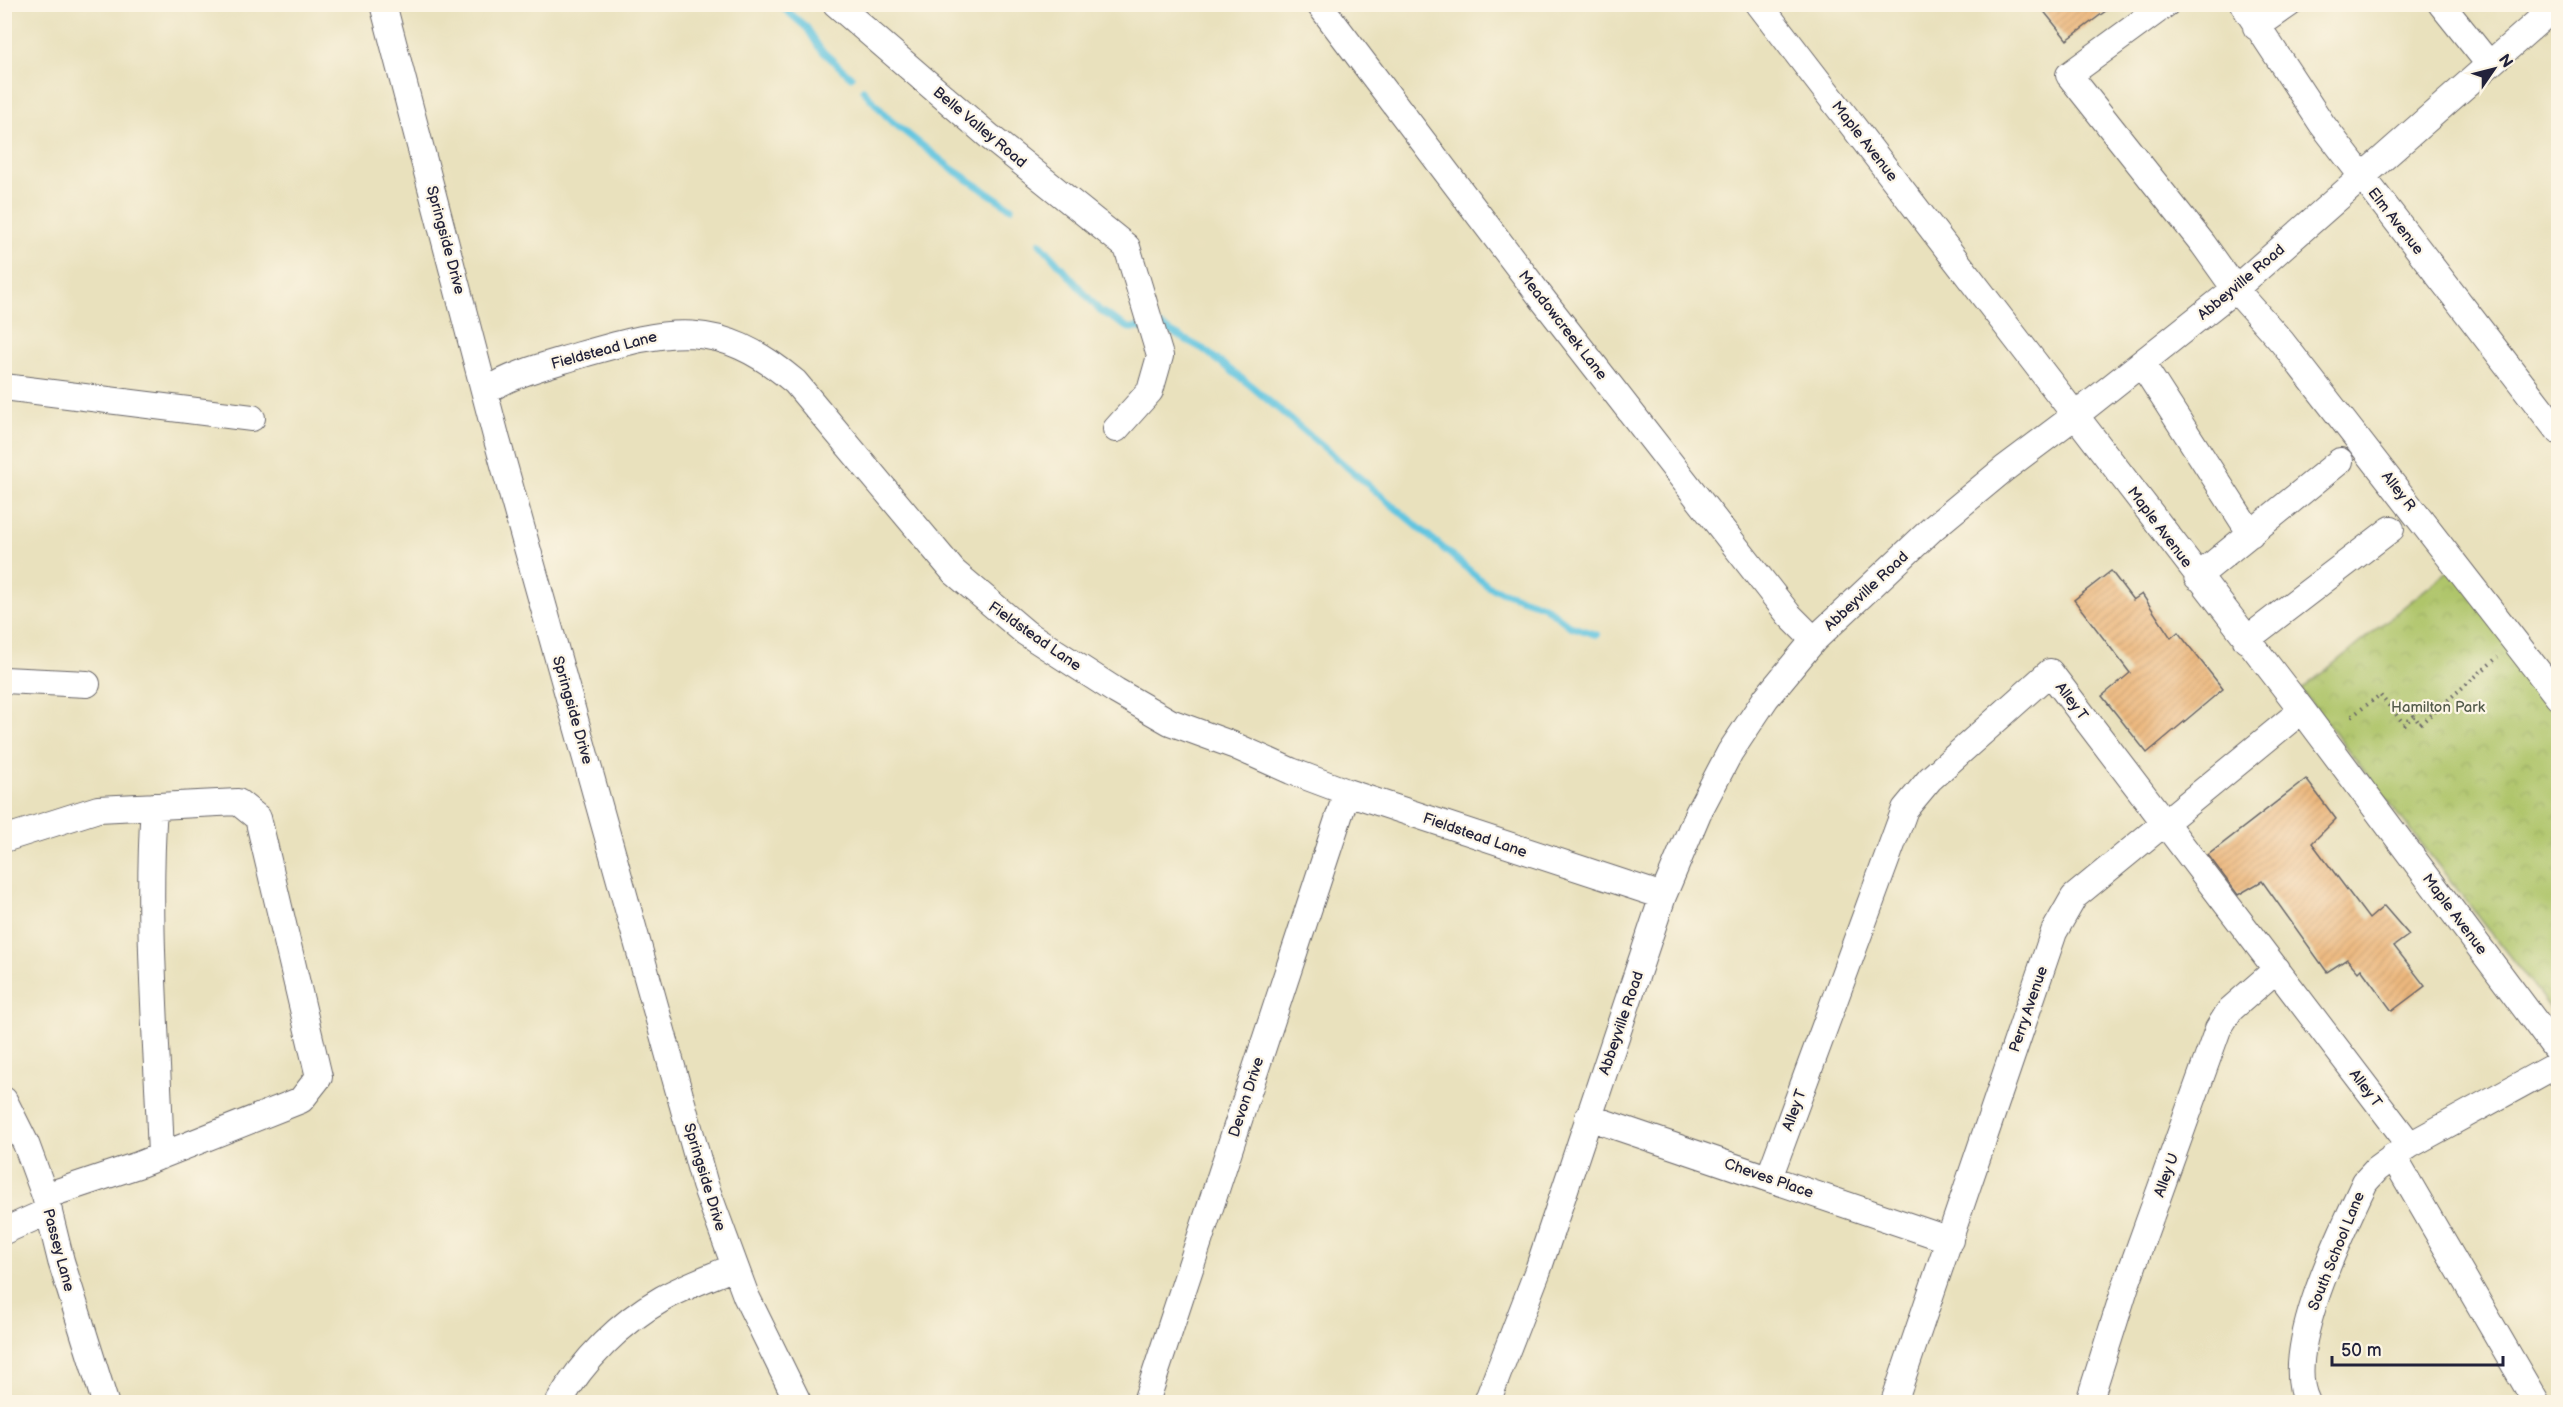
<svg xmlns="http://www.w3.org/2000/svg" width="2563" height="1407" viewBox="0 0 2563 1407" font-family="'Balsamiq Sans',sans-serif">
  <style>
    .park { fill: url(#park-crowns); stroke: #687452; stroke-width: 1.5 }
    .lines { fill: none; stroke-linecap: round; stroke-linejoin: round }
    .stream { stroke: #62c5e0; stroke-width: 7 }
    .building { fill: url(#building-hatch) }
    .minor-casing { stroke: #686568; stroke-width: 28 }
    .path { stroke: #686568; stroke-width: 4; stroke-dasharray: 1.5 4.5; stroke-linecap: butt }
    .minor { stroke: #fff; stroke-width: 26 }
    .labels { text-anchor: middle; stroke-width: 4.5; stroke-linejoin: round; paint-order: stroke }
    .street-label { font-size: 15px; fill: #22223b; stroke: #fcf5e5 }
    .park-label { font-size: 15px; fill: #535b4b; stroke: #fcf5e5 }
  </style>
  <defs>
    <pattern id="park-crowns" width="20" height="18" patternUnits="userSpaceOnUse" patternTransform="scale(1.5)"><rect width="20" height="18" fill="#afc56a"/><path d="M2 6a3 3 0 1 1 6 0M12 15a3 3 0 1 1 6 0" fill="none" stroke="#96a95d"/></pattern>
    <pattern id="building-hatch" width="6" height="6" patternUnits="userSpaceOnUse" patternTransform="scale(1.5)"><rect width="6" height="6" fill="#ecb87e"/><path d="M-1 1l2-2M0 6l6-6M5 7l2-2" fill="none" stroke="#ca9e6e"/></pattern>
  </defs>
  <rect width="100%" height="100%" fill="#fcf5e5"/>
  <filter id="ink" filterUnits="userSpaceOnUse"><feTurbulence type="fractalNoise" baseFrequency=".0167" numOctaves="2"/><feDisplacementMap in="SourceGraphic" scale="12" xChannelSelector="R" yChannelSelector="G"/><feConvolveMatrix kernelMatrix="1 2 1 2 8 2 1 2 1" color-interpolation-filters="sRGB"/></filter>
  <filter id="wash" filterUnits="userSpaceOnUse"><feTurbulence type="fractalNoise" baseFrequency=".008" numOctaves="4" result="noise"/><feDisplacementMap in="SourceGraphic" scale="24" xChannelSelector="R" yChannelSelector="G"/><feGaussianBlur stdDeviation="1.35" result="paint"/><feColorMatrix in="noise" values="0 0 0 0 0 0 0 0 0 0 0 0 0 0 0 0 0 1.4 0 .05"/><feComposite in="paint" operator="in"/></filter>
  <g filter="url(#wash)">
    <rect width="100%" height="100%" fill="#e9e1bd"/>
    <!-- park -->
    <path class="park" d="M 2453,567 L 2558,705 L 2558,1018 L 2301,690 Z"/>
    <g class="lines">
      <!-- stream -->
      <path class="stream" d="M 779,4 L 807,28 L 820,49 L 851,77
        M 863,90 L 890,120 L 952,169 L 1011,208
        M 1040,243 L 1100,311 L 1129,328 L 1143,328
        M 1162,327 L 1203,349 L 1250,385 L 1489,587 L 1544,606 L 1570,626 L 1597,635"/>
    </g>
    <g id="blocks">
      <!-- building -->
      <path class="building" d="M 2038,4 L 2115,4 L 2067,40 Z
        M 2111,571 L 2133,600 L 2142,594 L 2171,638 L 2178,632 L 2223,689 L 2147,753 L 2102,696 L 2130,673 L 2074,600 Z
        M 2306,779 L 2336,819 L 2312,843 L 2369,919 L 2384,906 L 2409,935 L 2394,946 L 2425,986 L 2392,1011 L 2361,969 L 2358,972 L 2347,959 L 2327,972 L 2262,881 L 2238,895 L 2208,855 Z"/>
    </g>
  </g>
  <g filter="url(#ink)">
    <use href="#blocks" fill-opacity="0" stroke="#686568" stroke-width="1.5"/>
    <g class="lines">
      <!-- minor casing -->
      <g class="minor-casing">
        <path id="minor" d="M 383,4 L 497,440 L 705,1185 L 746,1296 L 798,1402
          M 836,4 L 990,137 L 1127,247 L 1160,356 L 1150,391 L 1116,429
          M 1319,4 L 1544,301 L 1789,615 L 1814,640
          M 1759,4 L 2302,710 L 2558,1052
          M 2166,4 L 2069,75 L 2203,244 L 2235,289 L 2282,342 L 2558,697
          M 2243,4 L 2322,124 L 2558,431
          M 2441,4 L 2489,64
          M 2256,27 L 2289,4
          M 2142,364 L 2251,534
          M 4,387 L 252,418
          M 486,391 C 514,373 548,365 580,355 C 670,329 717,317 795,382 L 954,572 L 1026,633 L 1116,691 L 1170,722 L 1233,745 L 1291,771 L 1347,792 L 1663,896
          M 2197,577 L 2340,461
          M 2246,640 L 2391,529
          M 4,680 L 87,684
          M 154,806 C 146,924 157,1038 161,1156
          M 4,839 L 98,809 L 238,802 L 258,818 L 319,1077 L 301,1100 L 138,1165 L 45,1196
          M 4,1100 L 26,1144 L 45,1196 L 61,1261 L 105,1402
          M 1588,1117 L 1950,1240
          M 2393,1156 L 2536,1402
          M 1769,1178 L 1905,809 L 1930,779 L 2050,672 L 2410,1145
          M 4,1231 L 49,1211
          M 559,1402 C 583,1360 620,1323 662,1299 C 685,1286 711,1277 734,1267
          M 1146,1402 L 1347,792
          M 1487,1402 L 1538,1270 L 1663,896 L 1698,813 L 1730,752 L 1766,698 L 1814,640 L 1933,528 L 2004,469 L 2076,415 L 2235,289 L 2558,4
          M 1894,1402 L 2054,932 L 2074,897 L 2302,710
          M 2089,1402 L 2126,1285 L 2218,1029 L 2230,1010 L 2277,969
          M 2307,1402 C 2281,1353 2342,1231 2365,1182 L 2377,1169 L 2410,1145 L 2558,1064"/>
      </g>
      <!-- path -->
      <path class="path" d="M 2352,716 L 2380,695 L 2404,724 L 2414,716 L 2420,724 L 2498,657"/>
      <!-- minor -->
      <use href="#minor" class="minor"/>
    </g>
  </g>
  <g class="labels">
    <!-- street labels -->
    <g class="street-label">
      <text transform="translate(980 127) rotate(40)" y="5">Belle Valley Road</text>
      <text transform="translate(1865 141) rotate(52)" y="5">Maple Avenue</text>
      <text transform="translate(2396 221) rotate(52)" y="5">Elm Avenue</text>
      <text transform="translate(446 240) rotate(75)" y="5">Springside Drive</text>
      <text transform="translate(2241 282) rotate(-40)" y="5">Abbeyville Road</text>
      <text transform="translate(1563 325) rotate(52)" y="5">Meadowcreek Lane</text>
      <text transform="translate(604 350) rotate(-15)" y="5">Fieldstead Lane</text>
      <text transform="translate(2399 491) rotate(52)" y="5">Alley R</text>
      <text transform="translate(2160 527) rotate(53)" y="5">Maple Avenue</text>
      <text transform="translate(1866 591) rotate(-43)" y="5">Abbeyville Road</text>
      <text transform="translate(1035 636) rotate(35)" y="5">Fieldstead Lane</text>
      <text transform="translate(2072 701) rotate(53)" y="5">Alley T</text>
      <text transform="translate(573 710) rotate(74)" y="5">Springside Drive</text>
      <text transform="translate(1475 835) rotate(19)" y="5">Fieldstead Lane</text>
      <text transform="translate(2455 914) rotate(53)" y="5">Maple Avenue</text>
      <text transform="translate(2028 1009) rotate(-71)" y="5">Perry Avenue</text>
      <text transform="translate(1621 1023) rotate(-71)" y="5">Abbeyville Road</text>
      <text transform="translate(2366 1088) rotate(53)" y="5">Alley T</text>
      <text transform="translate(1246 1097) rotate(-72)" y="5">Devon Drive</text>
      <text transform="translate(1794 1110) rotate(-70)" y="5">Alley T</text>
      <text transform="translate(2166 1175) rotate(-70)" y="5">Alley U</text>
      <text transform="translate(705 1177) rotate(73)" y="5">Springside Drive</text>
      <text transform="translate(1769 1178) rotate(19)" y="5">Cheves Place</text>
      <text transform="translate(59 1250) rotate(75)" y="5">Passey Lane</text>
      <text transform="translate(2336 1251) rotate(-68)" y="5">South School Lane</text>
    </g>
    <!-- park labels -->
    <g class="park-label">
      <text x="2438" y="712">Hamilton Park</text>
    </g>
  </g>
  <!-- margin -->
  <rect width="2563" height="1407" fill="none" stroke="#fcf5e5" stroke-width="24"/>
  <!-- north arrow -->
  <g transform="translate(2494 69) rotate(55)" stroke="#fcf5e5" stroke-width="4.5" paint-order="stroke">
  <path d="M0-4.5L10 22L0 15L-10 22Z" fill="#22223b"/>
  <text y="-9" font-size="16" font-weight="bold" text-anchor="middle" fill="#22223b">N</text>
  </g>
  <!-- scale -->
  <path d="M2332 1356v9h171v-9" fill="none" stroke="#22223b" stroke-width="3"/>
  <text x="2341" y="1356" font-size="18" fill="#22223b" stroke="#fcf5e5" stroke-width="4.5" paint-order="stroke">50 m</text>
</svg>
